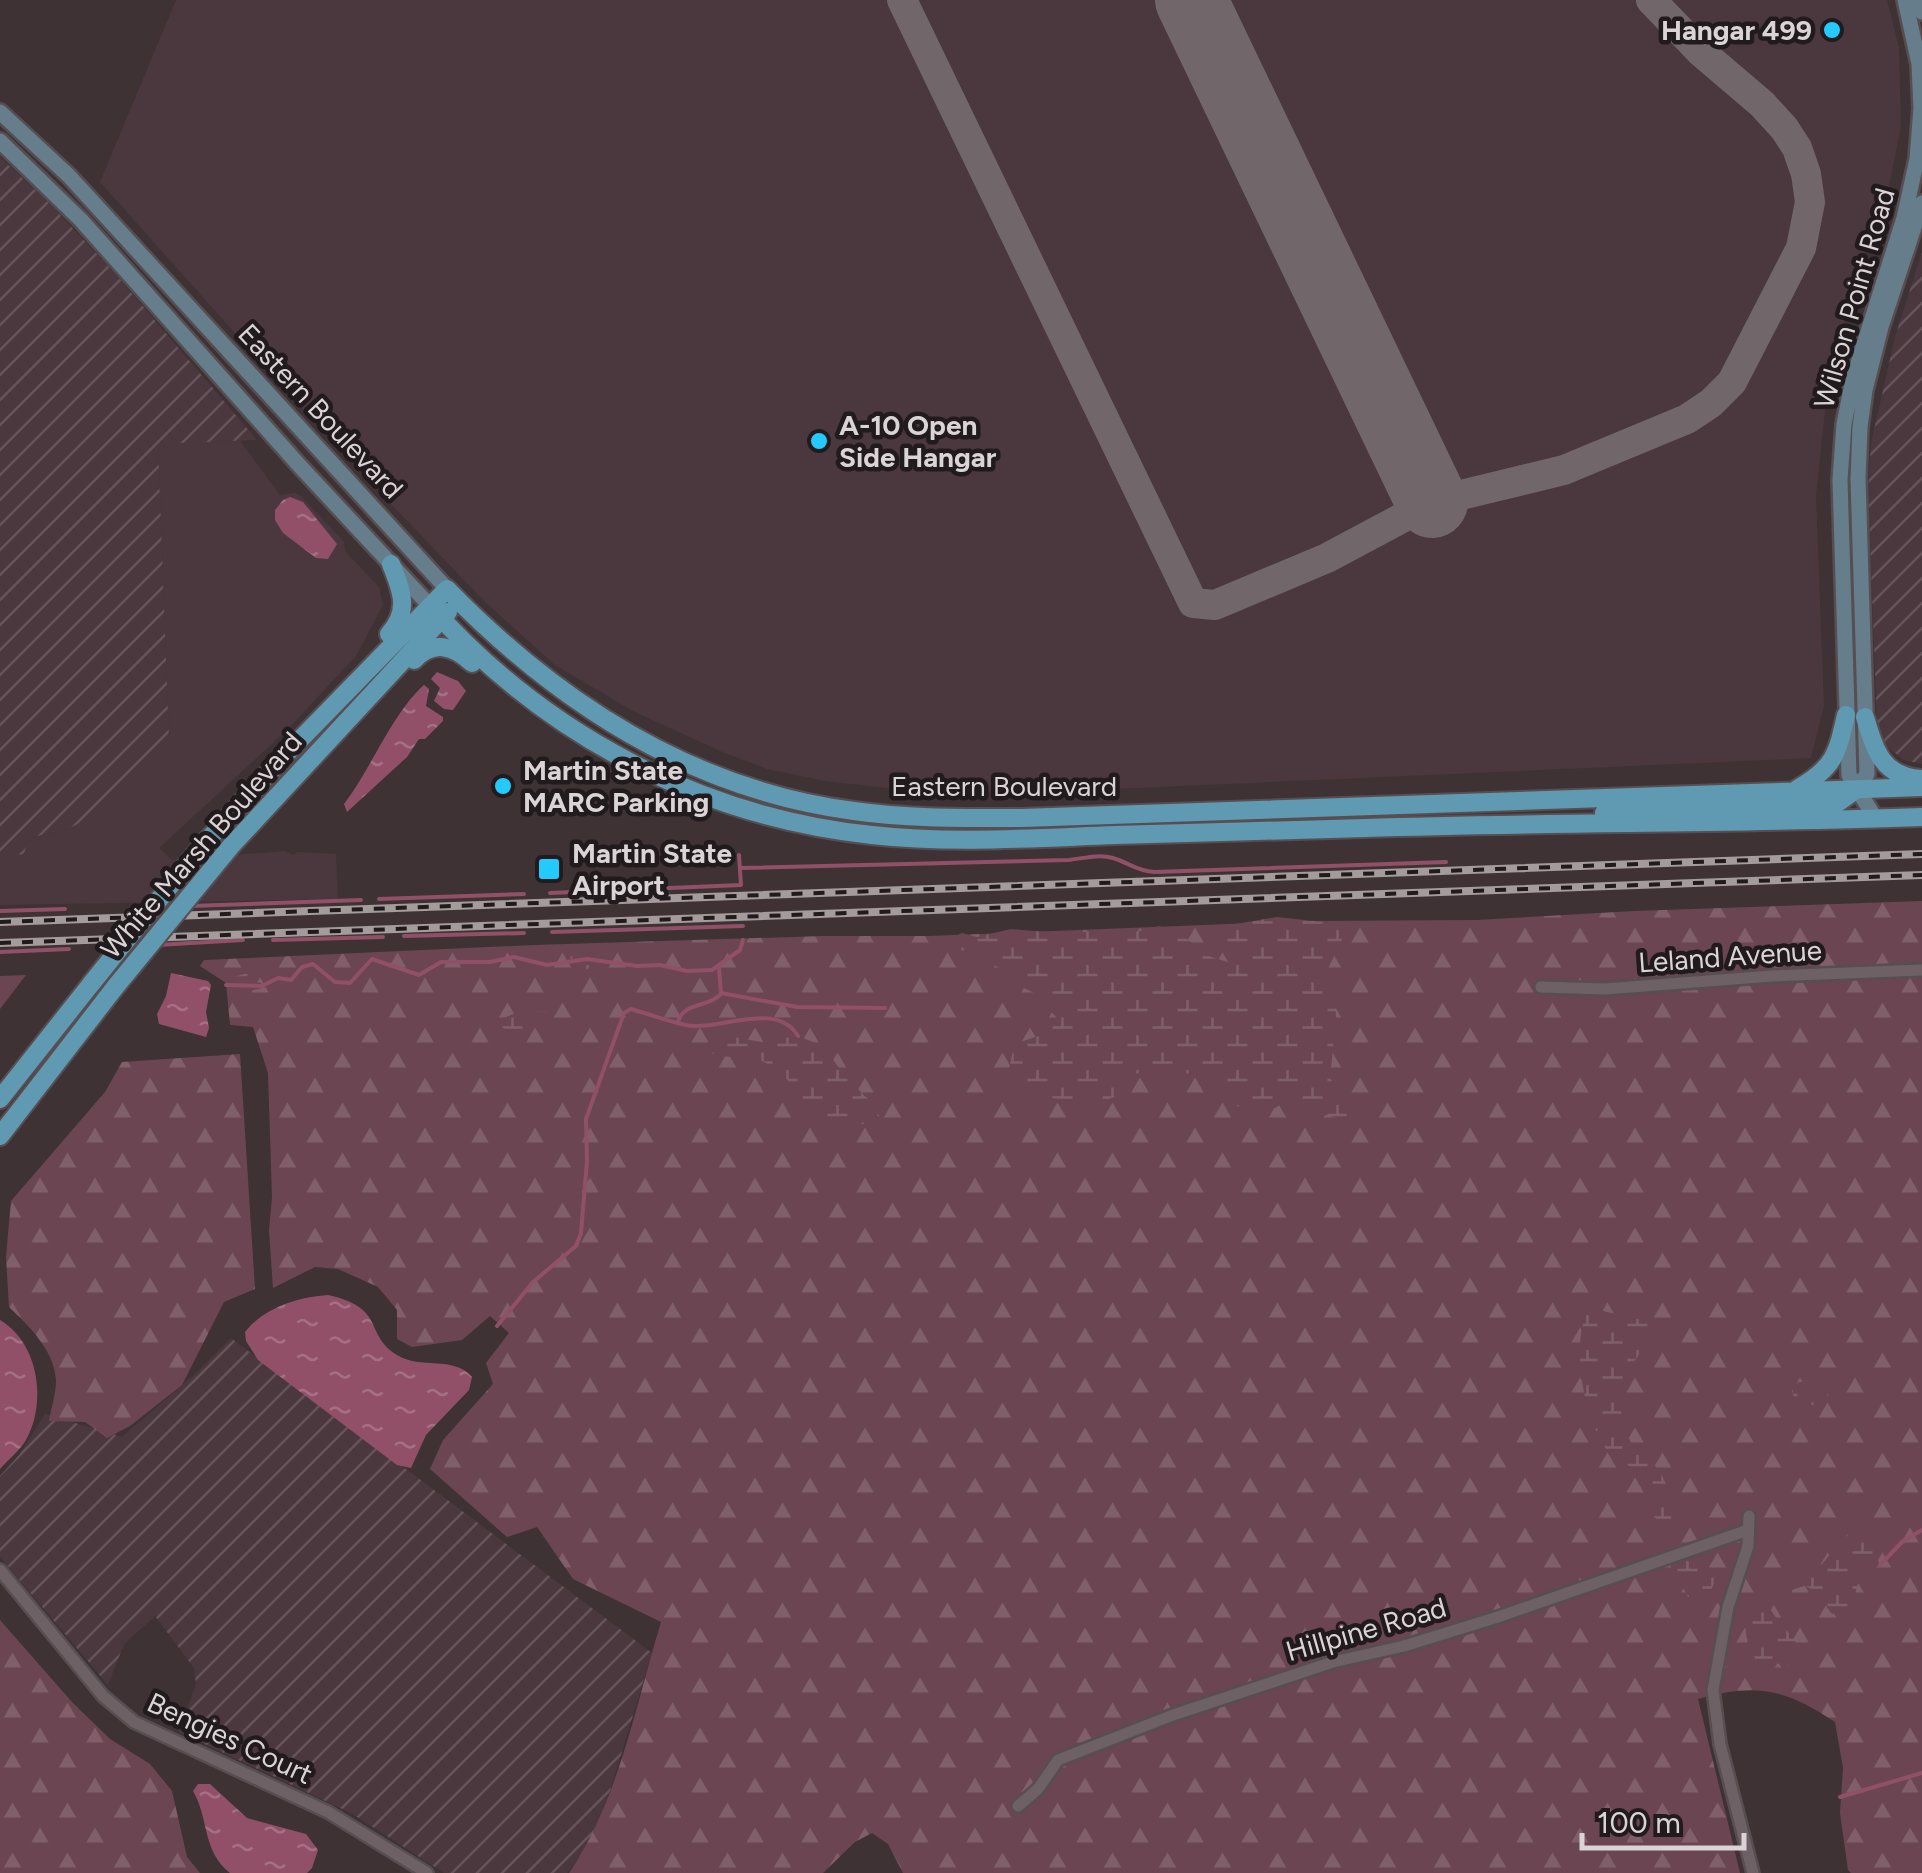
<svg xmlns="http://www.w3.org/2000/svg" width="1922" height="1873" viewBox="0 0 1922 1873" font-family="Figtree,sans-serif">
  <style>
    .built { fill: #4b383e }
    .industrial { fill: url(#industrial-furrows) }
    .forest { fill: url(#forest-firs) }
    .wetland { fill: url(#wetland-marsh) }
    .water { fill: url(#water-ripples) }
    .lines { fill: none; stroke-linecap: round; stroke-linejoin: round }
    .stream { stroke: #915067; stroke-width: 4 }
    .taxiway { stroke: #716669; stroke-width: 30 }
    .runway { stroke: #716669; stroke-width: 72 }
    .street-casing { stroke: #574e51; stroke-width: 16 }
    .secondary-casing { stroke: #574e51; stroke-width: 20 }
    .primary-casing { stroke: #574e51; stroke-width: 22 }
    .street { stroke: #6e6165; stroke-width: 11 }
    .secondary { stroke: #667d8c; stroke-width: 15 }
    .primary { stroke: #5f99b2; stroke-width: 18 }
    .rail-casing { stroke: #a49b9d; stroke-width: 8 }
    .rail { stroke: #211b1d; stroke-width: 4; stroke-dasharray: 11; stroke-linecap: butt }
    .primary-bridge-casing { stroke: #574e51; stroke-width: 22; stroke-linecap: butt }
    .primary-bridge { stroke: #5f99b2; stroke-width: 18 }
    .poi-dot { fill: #24c9fe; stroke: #211b1d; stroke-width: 4 }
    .labels { text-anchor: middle; stroke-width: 9; stroke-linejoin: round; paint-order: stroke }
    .poi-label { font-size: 28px; font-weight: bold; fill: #dbd4d6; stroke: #211b1d; text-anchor: start }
    .street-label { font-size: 28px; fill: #dbd4d6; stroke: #211b1d }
  </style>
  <defs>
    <pattern id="industrial-furrows" width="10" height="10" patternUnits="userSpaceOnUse" patternTransform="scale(2.5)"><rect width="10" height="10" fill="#4b383e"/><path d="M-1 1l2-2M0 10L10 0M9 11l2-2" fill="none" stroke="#645459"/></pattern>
    <pattern id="forest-firs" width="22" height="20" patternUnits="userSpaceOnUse" patternTransform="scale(2.5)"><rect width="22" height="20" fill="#6b4552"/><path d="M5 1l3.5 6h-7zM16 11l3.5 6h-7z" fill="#805f6a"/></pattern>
    <pattern id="wetland-marsh" width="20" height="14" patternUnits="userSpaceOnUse" patternTransform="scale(2.5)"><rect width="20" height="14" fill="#6b4552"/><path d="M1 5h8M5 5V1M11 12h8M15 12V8" fill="none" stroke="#805f6a"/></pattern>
    <pattern id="water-ripples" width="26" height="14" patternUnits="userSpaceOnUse" patternTransform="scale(2.5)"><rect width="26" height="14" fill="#915067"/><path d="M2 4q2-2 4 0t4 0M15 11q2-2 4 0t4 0" fill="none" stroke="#a57083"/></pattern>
  </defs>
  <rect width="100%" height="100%" fill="#3e3235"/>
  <!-- built -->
  <path class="built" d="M 176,0 L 1887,0 L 1899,48 L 1901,126 L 1889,186 L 1851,293 L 1826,400 L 1816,496 L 1824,706 L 1811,758 L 1138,788 L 930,793 L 825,781 L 767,769 L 720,751 L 633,711 L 555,665 L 485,602 L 344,455 L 100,182 Z
    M 240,441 L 280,495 L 295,493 L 302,497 L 344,542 L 345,551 L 379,587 L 383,605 L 356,656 L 288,729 L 159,848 L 172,860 L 285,851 L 294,855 L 296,852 L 336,854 L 338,899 L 0,905 L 0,858 L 24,853 L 29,838 L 67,829 L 169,738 L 158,443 Z"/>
  <!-- industrial -->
  <path class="industrial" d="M 0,157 L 48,202 L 112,270 L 257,440 L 158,444 L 169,738 L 132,786 L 95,816 L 67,829 L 29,838 L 24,854 L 0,858 Z
    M 1922,252 L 1922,764 L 1904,760 L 1885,745 L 1877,723 L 1868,490 L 1871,443 L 1895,337 Z
    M 231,1338 L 652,1653 L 610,1791 L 590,1843 L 567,1873 L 444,1873 L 351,1813 L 179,1732 L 196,1684 L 194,1668 L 155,1616 L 124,1644 L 108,1685 L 0,1557 L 0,1476 L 19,1455 L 45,1414 L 122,1437 L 194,1375 Z"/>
  <!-- forest -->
  <path class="forest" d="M 1922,901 L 1922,1873 L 1851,1873 L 1848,1870 L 1840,1813 L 1843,1768 L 1835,1722 C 1785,1688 1755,1683 1698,1699 L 1740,1873 L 903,1873 L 888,1844 L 872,1833 L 855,1842 L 823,1873 L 569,1873 C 618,1802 636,1704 661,1622 L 573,1579 L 537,1527 L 507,1537 L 430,1469 L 443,1440 L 493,1384 L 486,1363 L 509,1333 L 490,1316 L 462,1340 L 412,1347 L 397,1339 L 397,1310 L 378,1287 L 338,1269 L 315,1267 L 273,1288 L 269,1231 L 272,1197 L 268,1073 L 253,1027 L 230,1025 L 226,983 L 200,966 L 204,960 L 534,945 L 823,936 L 930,936 L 1305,921 L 1477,920 L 1634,911 Z
    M 26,975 L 0,1009 L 0,976 Z
    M 240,1054 L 255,1289 L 224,1302 L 182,1385 L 130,1426 L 107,1438 L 85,1422 L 49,1421 C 51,1408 56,1393 56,1381 C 55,1351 29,1326 9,1307 L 6,1257 L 11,1201 L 105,1092 L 122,1062 Z
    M 0,1620 L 72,1702 L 110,1739 L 150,1764 L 172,1791 L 187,1857 L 200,1873 L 0,1873 Z"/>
  <!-- wetland -->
  <path class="wetland" d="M 1277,917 L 1332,923 L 1340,927 L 1344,935 L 1326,973 L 1335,995 L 1336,1020 L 1330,1077 L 1347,1116 L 1342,1120 L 1311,1110 L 1293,1099 C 1284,1102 1274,1110 1264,1112 C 1238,1116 1222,1090 1201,1079 C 1179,1067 1154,1070 1130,1075 L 1114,1097 L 1097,1103 L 1023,1095 C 1004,1081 1008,1062 1017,1043 L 1051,1032 L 1056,1017 L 1034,993 L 1010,981 L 1000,968 L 957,948 L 958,935 L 962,933 L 977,937 L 1011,929 L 1072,934 L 1097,930 L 1125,935 L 1159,926 L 1180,934 L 1211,957 L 1228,962 L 1236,955 L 1224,943 L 1230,925 Z
    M 591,946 L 593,965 L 586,970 L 575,969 L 570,962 L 571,952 Z
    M 244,974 L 248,974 L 250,981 L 268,984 L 267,987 L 228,996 L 228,979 Z
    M 550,1011 L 521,1032 L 493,1026 L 494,1022 L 516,1013 Z
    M 723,1035 L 761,1042 L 798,1036 L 823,1046 L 845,1076 L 869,1100 L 882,1120 L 871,1125 L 821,1119 C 802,1100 788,1073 762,1061 C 743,1054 723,1061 706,1050 L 708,1042 Z
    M 1595,1309 L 1646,1321 L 1651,1331 C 1643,1358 1618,1372 1620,1401 C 1621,1418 1626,1439 1638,1452 C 1643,1458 1651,1461 1656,1467 C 1672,1485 1677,1522 1664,1541 L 1640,1473 C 1629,1464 1616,1462 1607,1450 C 1584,1419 1570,1346 1588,1310 Z
    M 1811,1381 L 1828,1393 L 1828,1401 L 1822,1405 L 1795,1405 L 1792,1387 L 1799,1382 Z
    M 1865,1525 L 1869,1527 C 1874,1540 1874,1552 1880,1565 L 1860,1578 L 1852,1603 L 1841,1613 L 1832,1614 L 1814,1590 L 1805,1586 C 1790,1589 1777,1597 1771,1610 C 1781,1629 1815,1651 1798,1672 L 1783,1662 L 1777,1664 L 1769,1677 L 1762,1674 L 1747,1641 L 1745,1623 L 1751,1607 L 1802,1571 L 1822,1564 L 1853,1528 Z
    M 1684,1560 L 1705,1565 L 1715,1580 L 1711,1591 L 1700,1598 L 1688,1597 L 1675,1572 Z"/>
  <!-- water -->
  <path class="water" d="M 290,497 L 303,502 L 337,544 L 328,559 L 316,558 L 283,533 L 275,520 L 275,510 L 283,500 Z
    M 437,672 L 458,681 L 466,691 L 453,710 L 444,709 L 434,701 L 440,688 L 431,679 Z
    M 424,685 L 429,689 L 426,706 L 443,717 L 443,721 L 425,739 L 419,739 L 407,757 L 347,812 L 344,804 C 371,769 393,712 424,685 Z
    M 171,973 L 208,981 L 211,985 L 206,1012 L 209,1028 L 206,1037 L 159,1024 L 157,1014 L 166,996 Z
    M 328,1295 C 387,1308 363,1334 397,1355 C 421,1370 453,1355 472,1377 L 469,1390 L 426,1435 L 411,1468 L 397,1465 L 258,1360 L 246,1341 L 245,1332 C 264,1308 298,1297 328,1295 Z
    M 0,1320 C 39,1343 47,1402 26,1440 C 20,1450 8,1460 0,1469 Z
    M 198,1784 L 210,1784 L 247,1818 L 306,1834 L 318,1850 L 312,1868 L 307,1873 L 230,1873 C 202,1851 209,1818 193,1791 Z"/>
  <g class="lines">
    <!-- stream -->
    <path class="stream" d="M 740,868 L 1069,860 C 1084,858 1099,854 1113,858 C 1129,863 1137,871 1154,872 L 1446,862
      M 550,893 L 741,885 L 739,855
      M 379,899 L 524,894
      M 190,906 L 361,900
      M 0,911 L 65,909
      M 552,932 L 743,926
      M 404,936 L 524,933
      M 273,940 L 383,937
      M 157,945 L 243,940
      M 0,952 L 69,949
      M 719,968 L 721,993
      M 226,985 L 262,986 L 278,978 L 291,980 L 302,967 L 313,964 L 335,982 L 350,983 L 372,959 L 419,975 L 441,962 L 490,962 L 514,957 L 547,965 L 587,959 L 637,966 L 660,965 L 687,971 L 712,970 L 740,950 L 743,940
      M 721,993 L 797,1007 L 885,1008
      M 678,1022 C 683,1002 708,1008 721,994
      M 497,1326 L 533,1282 L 576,1246 L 581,1233 L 587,1161 L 586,1119 L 624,1013 L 631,1009 C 649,1014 667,1021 685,1025 C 718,1032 776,999 798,1036
      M 1880,1565 L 1903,1541 L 1922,1530
      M 1840,1797 L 1922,1773"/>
    <!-- taxiway -->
    <path class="taxiway" d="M 902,0 L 1193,603 L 1215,605 L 1327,558 L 1432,502 L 1564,470 L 1687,419 L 1711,403 L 1732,382 L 1801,248 L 1810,202 L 1806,174 L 1797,148 L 1784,128 L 1762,104 L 1701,52 L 1651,0"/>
    <!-- runway -->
    <path class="runway" d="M 1191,0 L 1432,502"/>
    <!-- street casing -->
    <g class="street-casing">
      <path id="street" d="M 1541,987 L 1605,989 L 1772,976 L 1922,970
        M 1749,1516 L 1748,1546 L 1728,1607 L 1713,1690 L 1720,1744 L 1753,1873
        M 0,1570 L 103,1696 L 134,1722 L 328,1812 L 427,1873
        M 1018,1806 L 1038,1789 L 1058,1760 L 1173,1715 L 1333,1662 L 1404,1646 L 1498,1617 L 1748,1530"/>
    </g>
    <!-- secondary casing -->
    <g class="secondary-casing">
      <path id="secondary" d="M 1919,0 L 1922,12
        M 0,112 L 69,176 L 447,589
        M 0,141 L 81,220 L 298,464 L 430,606
        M 1857,789 L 1867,774 L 1858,479 L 1860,427 L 1865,390 L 1881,327 L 1922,203
        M 1875,818 L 1849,775 L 1840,480 L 1844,424 L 1853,379 L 1904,218 L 1917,159 L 1921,108 L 1919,64 L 1905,0"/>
    </g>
    <!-- primary casing -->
    <g class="primary-casing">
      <path id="primary" d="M 430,606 C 544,734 700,817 872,835 C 952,844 1034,838 1115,835 C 1198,833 1282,830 1365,828 C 1551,822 1736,824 1922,817
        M 389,634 C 410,611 402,591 391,564
        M 414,660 C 433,640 453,645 472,663
        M 1865,717 C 1875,750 1882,777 1922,779
        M 1797,789 C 1834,768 1837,755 1846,715
        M 1604,813 L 1839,802 L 1857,789
        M 203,845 L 288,752 L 447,589 C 559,704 692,790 854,811 C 910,819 966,818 1022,818 L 1922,787
        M 231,846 L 448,612
        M 0,1099 L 91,984
        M 0,1136 L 116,986"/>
    </g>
    <!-- street -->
    <use href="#street" class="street"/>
    <!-- secondary -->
    <use href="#secondary" class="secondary"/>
    <!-- primary -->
    <use href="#primary" class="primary"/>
    <!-- rail casing -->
    <g class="rail-casing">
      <path id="rail" d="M 0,922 L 1922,854
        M 0,943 L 1922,875"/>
    </g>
    <!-- rail -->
    <use href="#rail" class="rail"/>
    <!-- primary-bridge casing -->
    <g class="primary-bridge-casing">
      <path id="primary-bridge" d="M 91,984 L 203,845
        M 116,986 L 231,846"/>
    </g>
    <!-- primary-bridge -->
    <use href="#primary-bridge" class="primary-bridge"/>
  </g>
  <!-- markers -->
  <g class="poi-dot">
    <circle cx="1832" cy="30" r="10"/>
    <circle cx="819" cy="441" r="10"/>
    <circle cx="503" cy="786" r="10"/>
    <rect x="537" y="857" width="24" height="24" rx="5"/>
  </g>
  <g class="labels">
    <!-- poi labels -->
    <g class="poi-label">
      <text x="1812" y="40" text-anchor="end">Hangar 499</text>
      <text x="839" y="435">A-10 Open<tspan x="839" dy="32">Side Hangar</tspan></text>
      <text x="523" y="780">Martin State<tspan x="523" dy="32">MARC Parking</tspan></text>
      <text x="572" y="863">Martin State<tspan x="572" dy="32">Airport</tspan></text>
    </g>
    <!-- street labels -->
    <g class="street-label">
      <text transform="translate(1854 298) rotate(-74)" y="10">Wilson Point Road</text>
      <text transform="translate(321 411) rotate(47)" y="10">Eastern Boulevard</text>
      <text x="1004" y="796">Eastern Boulevard</text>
      <text transform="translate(201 845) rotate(-49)" y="10">White Marsh Boulevard</text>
      <text transform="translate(1730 956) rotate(-4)" y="10">Leland Avenue</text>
      <text transform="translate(1366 1629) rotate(-16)" y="10">Hillpine Road</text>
      <text transform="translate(230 1738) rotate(25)" y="10">Bengies Court</text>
    </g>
  </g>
  <!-- scale -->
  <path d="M1582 1833v15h162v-15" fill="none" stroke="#dbd4d6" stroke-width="5"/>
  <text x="1597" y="1833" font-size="30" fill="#dbd4d6" stroke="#211b1d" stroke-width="8" paint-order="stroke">100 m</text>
</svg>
